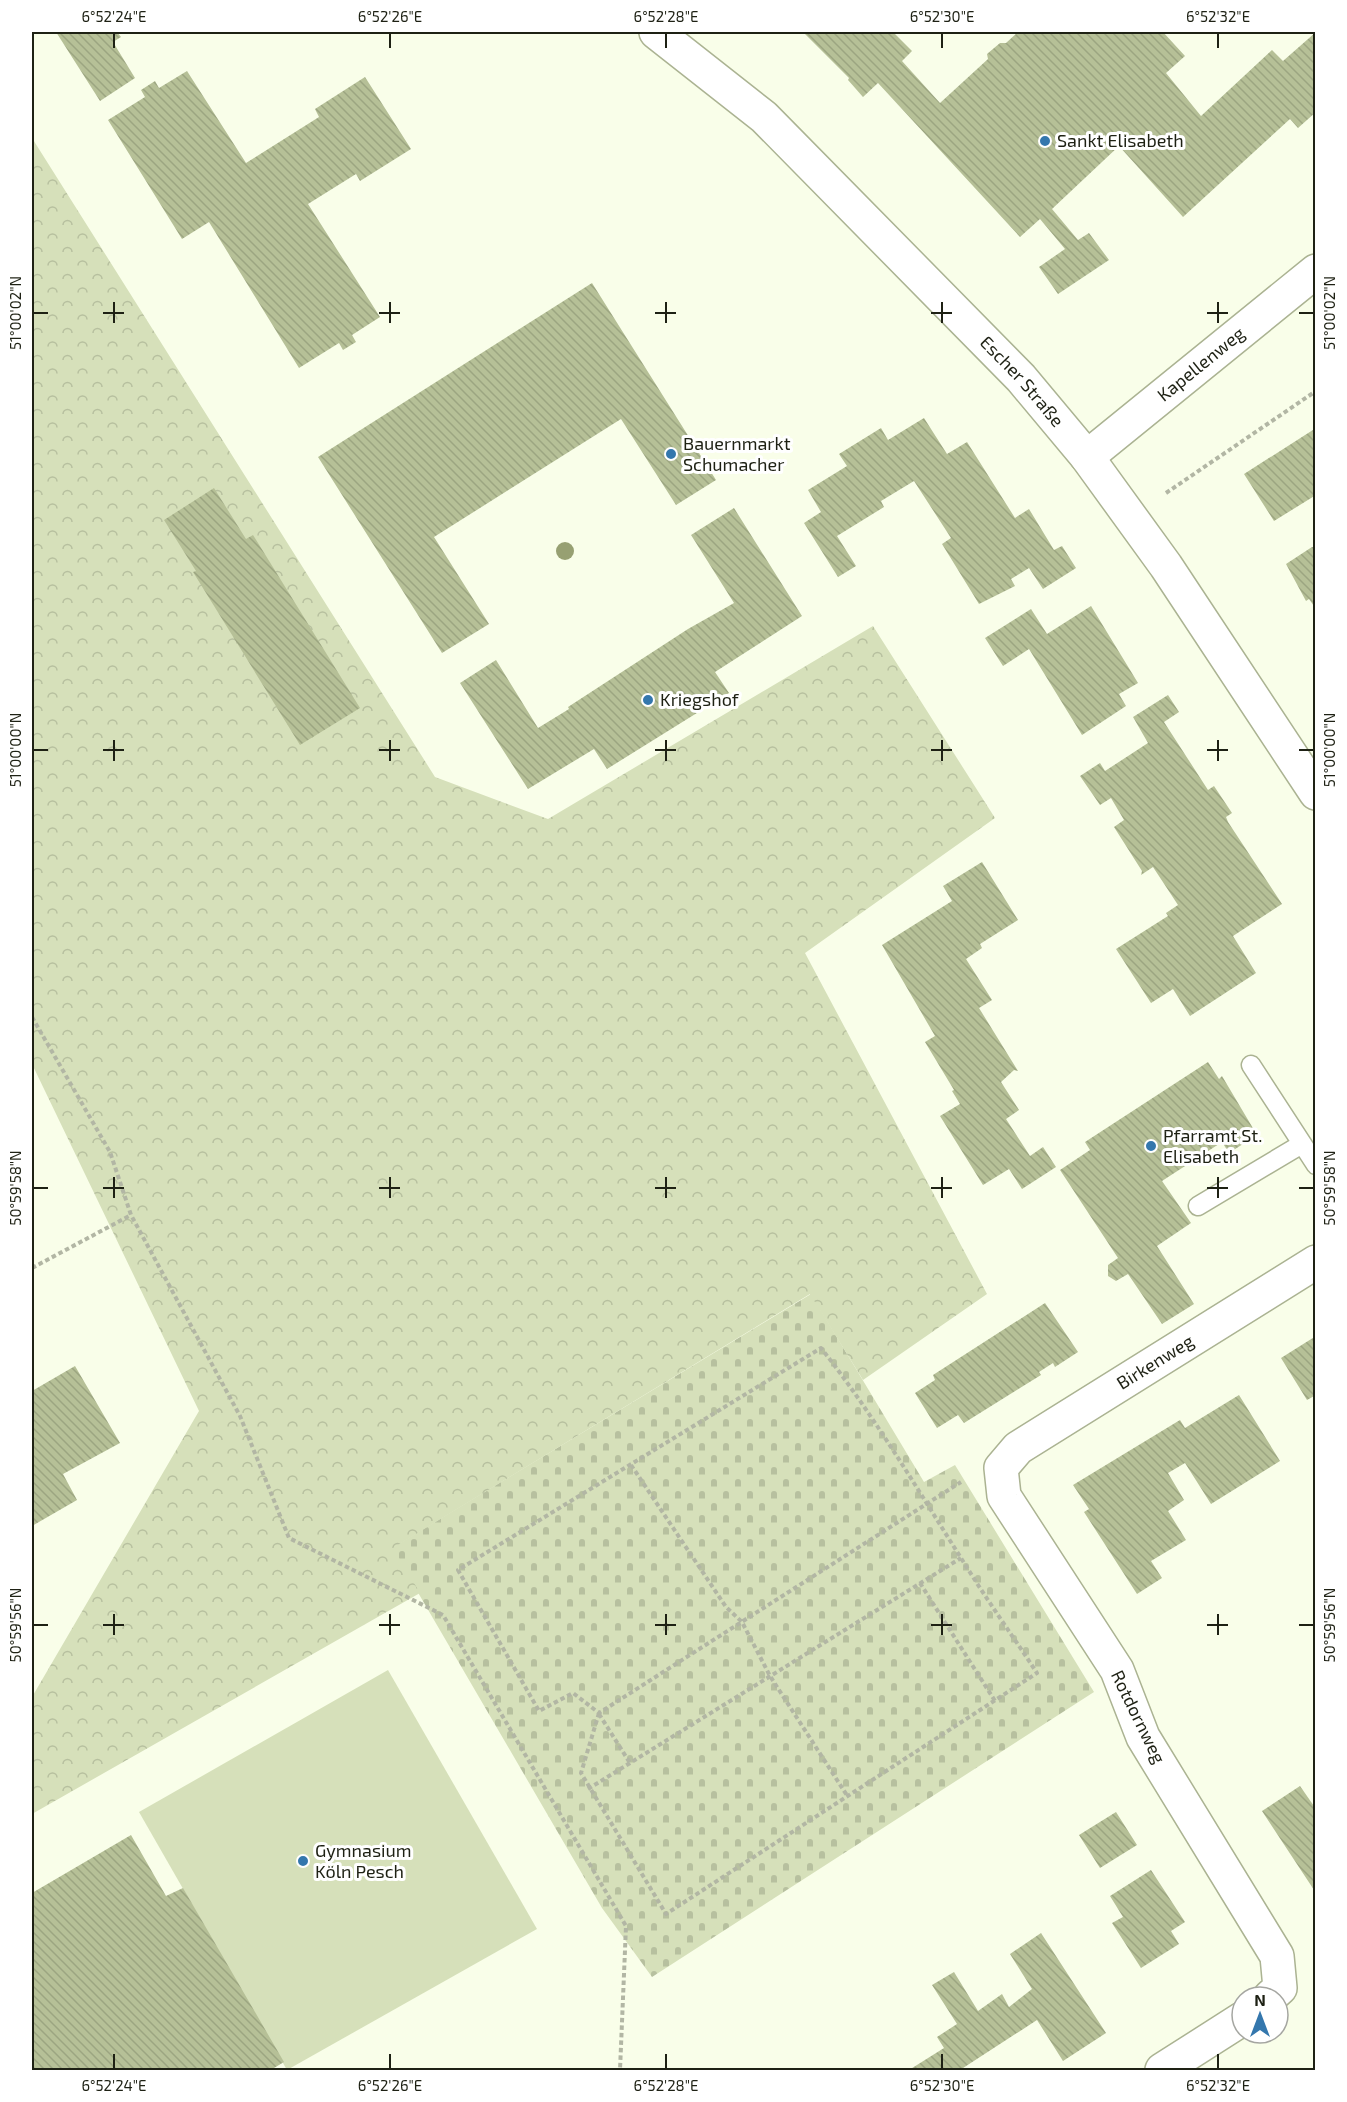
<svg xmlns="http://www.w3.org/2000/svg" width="1347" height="2102" viewBox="0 0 1347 2102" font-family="'Exo 2',sans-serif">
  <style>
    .cemetery { fill: url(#cemetery-stones) }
    .park { fill: url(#park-crowns) }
    .garden { fill: #d6e0ba }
    .building { fill: url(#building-back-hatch) }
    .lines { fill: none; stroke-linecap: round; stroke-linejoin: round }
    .service-casing { stroke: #abb392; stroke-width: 21 }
    .minor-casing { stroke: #abb392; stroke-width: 36 }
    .secondary-casing { stroke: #abb392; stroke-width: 36 }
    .path { stroke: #b2b6a4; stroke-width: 4; stroke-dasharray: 4.5 3; stroke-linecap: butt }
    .service { stroke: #fff; stroke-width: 18 }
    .minor { stroke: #fff; stroke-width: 33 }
    .secondary { stroke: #fff; stroke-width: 33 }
    .tree { fill: #97a072 }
    .ticks { fill: none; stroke: #1e2114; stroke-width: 2 }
    .poi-dot { fill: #3477ad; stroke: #fff; stroke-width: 2 }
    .labels { text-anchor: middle; stroke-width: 6; stroke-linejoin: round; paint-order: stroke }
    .poi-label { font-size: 18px; fill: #1e2114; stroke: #fff; text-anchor: start }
    .street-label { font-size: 18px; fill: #1e2114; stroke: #fff }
    .neatline { fill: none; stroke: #1e2114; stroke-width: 2 }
    .ticks-label { font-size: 15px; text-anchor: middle; fill: #1e2114 }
  </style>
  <defs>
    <pattern id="cemetery-stones" width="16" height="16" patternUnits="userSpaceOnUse" patternTransform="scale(1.5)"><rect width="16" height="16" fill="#d6e0ba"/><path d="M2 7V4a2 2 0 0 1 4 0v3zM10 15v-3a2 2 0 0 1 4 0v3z" fill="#b7c09f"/></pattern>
    <pattern id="park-crowns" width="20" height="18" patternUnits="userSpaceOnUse" patternTransform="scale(1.5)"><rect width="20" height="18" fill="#d6e0ba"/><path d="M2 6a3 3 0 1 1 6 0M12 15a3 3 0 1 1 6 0" fill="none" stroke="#b7c09f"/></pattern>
    <pattern id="building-back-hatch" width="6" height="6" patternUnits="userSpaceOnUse" patternTransform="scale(1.5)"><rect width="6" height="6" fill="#b6c097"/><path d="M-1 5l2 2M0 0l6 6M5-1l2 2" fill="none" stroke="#9ca581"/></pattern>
  </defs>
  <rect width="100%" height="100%" fill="#f9fee9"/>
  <!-- cemetery -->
  <path class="cemetery" d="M 811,1294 L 924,1482 L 955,1465 L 1094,1692 L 652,1977 L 602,1908 L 392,1548 Z"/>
  <!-- park -->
  <path class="park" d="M 32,138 L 435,777 L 548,819 L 873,626 L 995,818 L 805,953 L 987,1294 L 863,1380 L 810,1294 L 393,1548 L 420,1593 L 32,1814 L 32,1697 L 199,1411 L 32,1064 Z"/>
  <!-- garden -->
  <path class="garden" d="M 388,1670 L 537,1929 L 287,2070 L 139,1812 Z"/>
  <!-- building -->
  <path class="building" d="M 56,32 L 117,32 L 121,37 L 113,42 L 135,78 L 100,101 Z
    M 803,32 L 893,32 L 912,51 L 902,61 L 940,103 L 988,59 L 987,54 L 1000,43 L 1006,43 L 1018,32 L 1163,32 L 1185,56 L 1166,73 L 1201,116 L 1272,50 L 1283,61 L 1316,32 L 1316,112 L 1298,128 L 1290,119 L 1183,217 L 1119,146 L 1052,209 L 1078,240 L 1089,233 L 1109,260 L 1058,294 L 1039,267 L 1065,249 L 1040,219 L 1020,237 L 878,83 L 863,97 L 848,80 L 849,78 Z
    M 187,71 L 246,163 L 319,117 L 315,109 L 365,77 L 411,149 L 360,181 L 356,174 L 308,204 L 380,317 L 352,335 L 356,342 L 343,350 L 339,343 L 299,368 L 209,222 L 182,239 L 108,120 L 145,97 L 141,90 L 155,81 L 159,88 Z
    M 592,283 L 716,480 L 676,505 L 621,419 L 434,537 L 489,624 L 442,653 L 318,457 Z
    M 924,418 L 947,454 L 967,442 L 1015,518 L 1029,509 L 1054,550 L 1062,546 L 1076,568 L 1043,589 L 1029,568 L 1011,579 L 1015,586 L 979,604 L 942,544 L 951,538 L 914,481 L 881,501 L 884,507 L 837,536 L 856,566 L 838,577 L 804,523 L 821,512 L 808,490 L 847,466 L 839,454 L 881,428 L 888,440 Z
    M 1316,428 L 1316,495 L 1274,521 L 1244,474 Z
    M 214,488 L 246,539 L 253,535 L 360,708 L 300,745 L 193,572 L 196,571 L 164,520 Z
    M 734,508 L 802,616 L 715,672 L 729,693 L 607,769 L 594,749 L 528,789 L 460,683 L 496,660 L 538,728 L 569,709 L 568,707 L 688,629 L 734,603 L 691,535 Z
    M 1312,547 L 1316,547 L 1316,609 L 1309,599 L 1306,601 L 1286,564 Z
    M 1091,606 L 1138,683 L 1119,694 L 1126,706 L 1082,735 L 1029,649 L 1003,666 L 985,638 L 1031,609 L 1047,634 Z
    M 1168,695 L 1179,712 L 1164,722 L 1208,790 L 1214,786 L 1232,813 L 1226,817 L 1228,822 L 1282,904 L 1233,936 L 1256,973 L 1190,1016 L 1173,989 L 1151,1003 L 1116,949 L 1168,916 L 1166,913 L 1178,905 L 1153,867 L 1141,875 L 1142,871 L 1114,827 L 1124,820 L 1111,798 L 1100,805 L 1080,776 L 1100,763 L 1105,771 L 1148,743 L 1133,717 Z
    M 982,862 L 1018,920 L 980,944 L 982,948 L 966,959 L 992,1000 L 979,1008 L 1018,1071 L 1014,1070 L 1001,1082 L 1019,1110 L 1006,1119 L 1030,1156 L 1043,1147 L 1056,1167 L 1022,1189 L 1009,1169 L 983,1185 L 940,1116 L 960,1104 L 952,1091 L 954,1090 L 925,1042 L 935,1036 L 882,945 L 952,901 L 943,886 Z
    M 1208,1062 L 1219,1079 L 1222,1076 L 1257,1135 L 1229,1153 L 1222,1142 L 1162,1181 L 1191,1223 L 1157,1246 L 1194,1304 L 1162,1324 L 1128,1274 L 1116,1281 L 1108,1276 L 1108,1265 L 1118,1258 L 1060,1170 L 1090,1150 L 1085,1142 Z
    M 1045,1303 L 1078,1352 L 1055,1367 L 1053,1363 L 1039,1372 L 1041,1375 L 964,1423 L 958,1415 L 937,1428 L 915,1393 L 935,1380 L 933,1375 Z
    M 1316,1336 L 1316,1395 L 1307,1400 L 1281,1358 Z
    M 75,1366 L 120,1443 L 63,1474 L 77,1500 L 32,1526 L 32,1391 Z
    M 1239,1395 L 1280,1461 L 1211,1504 L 1185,1463 L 1168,1473 L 1184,1500 L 1168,1511 L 1186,1540 L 1151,1561 L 1162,1578 L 1137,1594 L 1084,1512 L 1089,1509 L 1073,1485 L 1180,1420 L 1185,1428 Z
    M 1300,1786 L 1316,1809 L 1316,1893 L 1262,1811 Z
    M 1116,1812 L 1137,1845 L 1100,1868 L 1079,1835 Z
    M 131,1835 L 166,1896 L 183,1888 L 284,2062 L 274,2068 L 276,2070 L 32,2070 L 32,1893 Z
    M 1151,1870 L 1185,1922 L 1171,1931 L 1179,1944 L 1141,1968 L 1112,1923 L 1123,1917 L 1110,1896 Z
    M 1041,1933 L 1106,2033 L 1063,2061 L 1037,2020 L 960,2070 L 909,2070 L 944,2048 L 937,2037 L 957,2024 L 932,1985 L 954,1972 L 978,2011 L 1002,1994 L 1009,2007 L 1032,1989 L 1010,1954 Z"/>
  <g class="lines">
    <!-- service casing -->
    <g class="service-casing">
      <path id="service" d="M 1251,1065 L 1316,1165
        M 1198,1206 L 1302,1144"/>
    </g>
    <!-- minor casing -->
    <g class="minor-casing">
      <g id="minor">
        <path id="s1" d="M 1087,457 L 1316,271"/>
        <path id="s2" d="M 1270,1997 L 1280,1988 L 1277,1956 L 1143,1737 L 1117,1670 L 1004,1496 L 1001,1468 L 1018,1448 L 1316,1262"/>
        <path d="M 1162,2070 L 1242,2019"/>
      </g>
    </g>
    <!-- secondary casing -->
    <g class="secondary-casing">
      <g id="secondary">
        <path id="s3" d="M 656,32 L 764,117 L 1021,378 L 1087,457 L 1166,566 L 1316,793"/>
      </g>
    </g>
    <!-- path -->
    <path class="path" d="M 1166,493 L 1316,391
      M 32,1017 L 110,1152 L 131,1215 L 240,1416 L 289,1538 L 443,1615 L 626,1926 L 620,2070
      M 32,1268 L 131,1215
      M 631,1465 L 726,1607 L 742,1622 L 770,1676 L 848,1797
      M 920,1583 L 995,1701
      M 599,1713 L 581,1773 L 666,1914 L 1037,1673 C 1012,1635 985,1597 961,1558 C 916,1487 873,1414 821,1348 L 458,1570 L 539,1711 L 573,1693 L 599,1713 L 928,1503 L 961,1482
      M 599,1714 L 630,1763
      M 588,1789 L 961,1558"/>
    <!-- service -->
    <use href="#service" class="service"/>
    <!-- minor -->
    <use href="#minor" class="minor"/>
    <!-- secondary -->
    <use href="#secondary" class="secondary"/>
  </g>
  <!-- trees -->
  <circle class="tree" cx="565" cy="551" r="9"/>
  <!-- ticks -->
  <path class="ticks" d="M 114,33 L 114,48M 390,33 L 390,48M 666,33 L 666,48M 942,33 L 942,48M 1218,33 L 1218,48M 114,302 L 114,323M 390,302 L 390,323M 666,302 L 666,323M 942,302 L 942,323M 1218,302 L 1218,323M 33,313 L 48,313M 103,313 L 124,313M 379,313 L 400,313M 655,313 L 676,313M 931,313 L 952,313M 1207,313 L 1228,313M 1299,313 L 1314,313M 114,740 L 114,761M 390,740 L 390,761M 666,740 L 666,761M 942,740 L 942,761M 1218,740 L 1218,761M 33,750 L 48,750M 103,750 L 124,750M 379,750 L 400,750M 655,750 L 676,750M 931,750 L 952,750M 1207,750 L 1228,750M 1299,750 L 1314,750M 114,1177 L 114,1198M 390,1177 L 390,1198M 666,1177 L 666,1198M 942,1177 L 942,1198M 1218,1177 L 1218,1198M 33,1188 L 48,1188M 103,1188 L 124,1188M 379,1188 L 400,1188M 655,1188 L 676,1188M 931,1188 L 952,1188M 1207,1188 L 1228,1188M 1299,1188 L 1314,1188M 114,1614 L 114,1635M 390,1614 L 390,1635M 666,1614 L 666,1635M 942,1614 L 942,1635M 1218,1614 L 1218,1635M 33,1625 L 48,1625M 103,1625 L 124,1625M 379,1625 L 400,1625M 655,1625 L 676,1625M 931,1625 L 952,1625M 1207,1625 L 1228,1625M 1299,1625 L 1314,1625M 114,2054 L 114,2069M 390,2054 L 390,2069M 666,2054 L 666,2069M 942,2054 L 942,2069M 1218,2054 L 1218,2069"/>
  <!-- markers -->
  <g class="poi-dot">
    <circle cx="1045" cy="141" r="6"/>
    <circle cx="671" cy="454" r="6"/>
    <circle cx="648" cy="700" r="6"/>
    <circle cx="1151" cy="1146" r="6"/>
    <circle cx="303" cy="1861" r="6"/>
  </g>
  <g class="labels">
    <!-- poi labels -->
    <g class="poi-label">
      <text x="1057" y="147">Sankt Elisabeth</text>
      <text x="683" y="450">Bauernmarkt<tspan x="683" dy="21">Schumacher</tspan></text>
      <text x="660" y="706">Kriegshof</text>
      <text x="1163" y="1142">Pfarramt St.<tspan x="1163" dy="21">Elisabeth</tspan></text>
      <text x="315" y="1857">Gymnasium<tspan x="315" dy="21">Köln Pesch</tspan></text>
    </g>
    <!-- street labels -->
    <g class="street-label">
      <text dy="6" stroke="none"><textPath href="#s1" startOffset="147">Kapellenweg</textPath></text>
      <text dy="6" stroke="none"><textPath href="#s3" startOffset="507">Escher Straße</textPath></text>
      <text dy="6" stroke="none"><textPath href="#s2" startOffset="798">Birkenweg</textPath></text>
      <text transform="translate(1138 1717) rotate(64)" y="6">Rotdornweg</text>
    </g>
  </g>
  <!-- border -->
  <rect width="1347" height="2102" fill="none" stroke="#ffffff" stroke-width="66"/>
  <!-- north arrow -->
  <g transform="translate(1260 2015)"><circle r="28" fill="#ffffff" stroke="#a5a6a1" stroke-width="1.5"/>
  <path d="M0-4.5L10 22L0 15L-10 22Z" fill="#3477ad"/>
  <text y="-9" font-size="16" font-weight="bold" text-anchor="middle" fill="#1e2114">N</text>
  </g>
  <rect x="33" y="33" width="1281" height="2036" class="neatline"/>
  <g class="ticks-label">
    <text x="114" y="22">6°52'24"E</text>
    <text x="390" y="22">6°52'26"E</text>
    <text x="666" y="22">6°52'28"E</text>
    <text x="942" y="22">6°52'30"E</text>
    <text x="1218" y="22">6°52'32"E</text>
    <text transform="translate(16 313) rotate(-90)" y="5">51°00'02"N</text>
    <text transform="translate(1330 313) rotate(-90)" y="5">51°00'02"N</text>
    <text transform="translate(16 750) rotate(-90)" y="5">51°00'00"N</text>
    <text transform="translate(1330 750) rotate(-90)" y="5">51°00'00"N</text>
    <text transform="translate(16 1188) rotate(-90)" y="5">50°59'58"N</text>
    <text transform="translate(1330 1188) rotate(-90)" y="5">50°59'58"N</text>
    <text transform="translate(16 1625) rotate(-90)" y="5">50°59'56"N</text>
    <text transform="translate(1330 1625) rotate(-90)" y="5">50°59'56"N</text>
    <text x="114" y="2091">6°52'24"E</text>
    <text x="390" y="2091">6°52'26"E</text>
    <text x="666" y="2091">6°52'28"E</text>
    <text x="942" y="2091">6°52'30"E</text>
    <text x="1218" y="2091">6°52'32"E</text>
  </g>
</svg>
